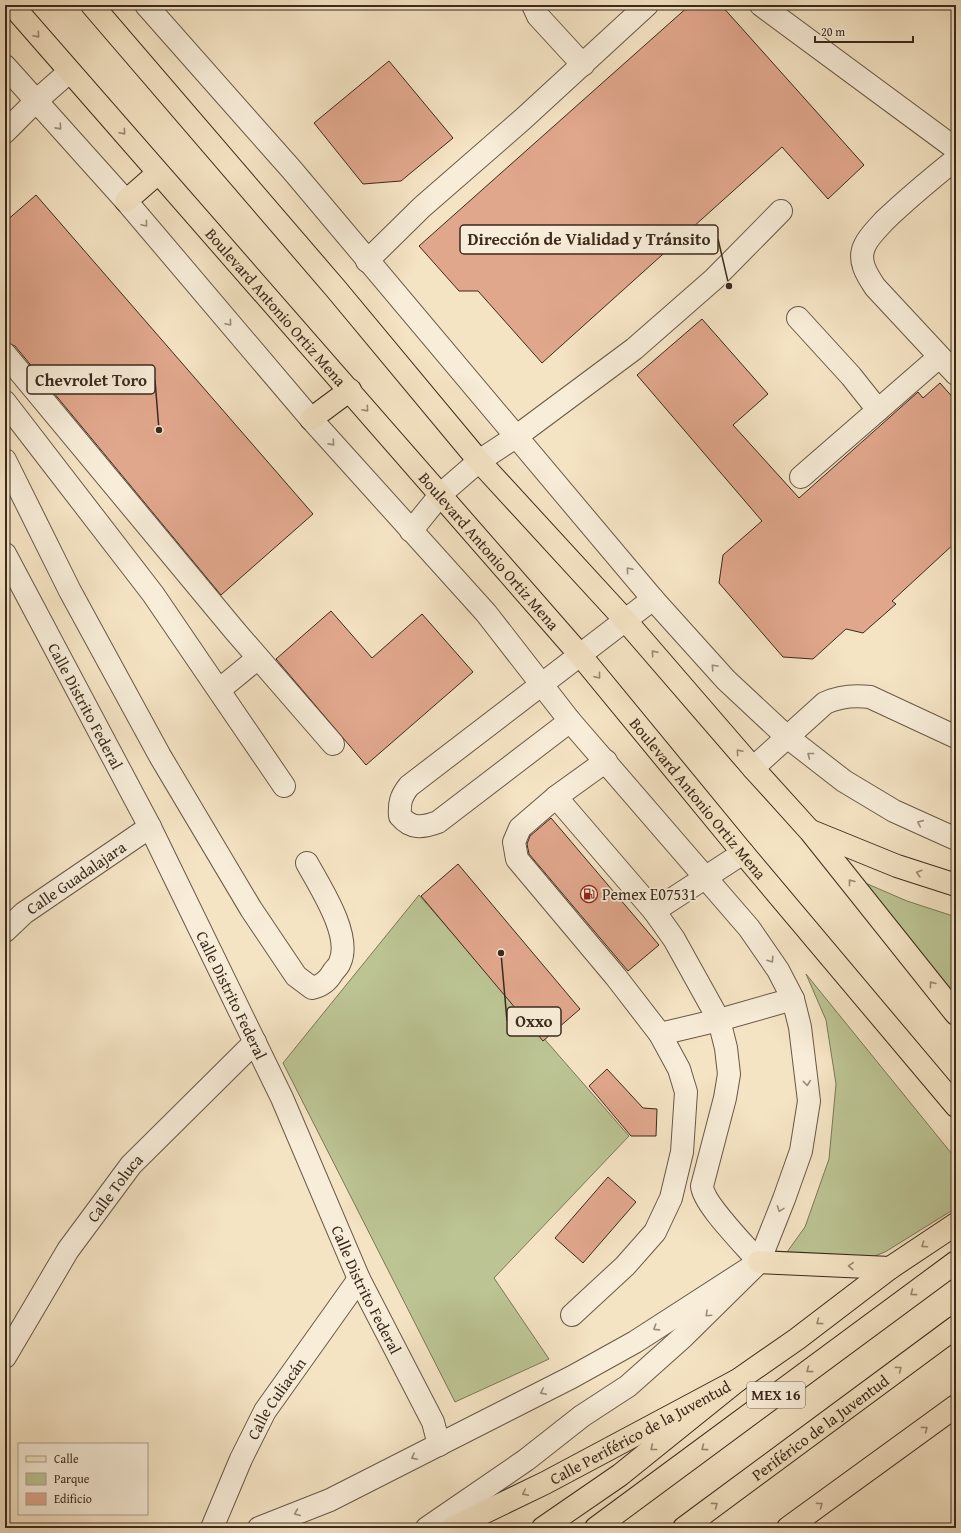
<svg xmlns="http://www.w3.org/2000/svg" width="961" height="1533" viewBox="0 0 961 1533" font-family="'Gentium Book Plus',serif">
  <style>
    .green { fill: #bcc494; stroke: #7b7758 }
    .building { fill: #e1a78d; stroke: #3a2a1d }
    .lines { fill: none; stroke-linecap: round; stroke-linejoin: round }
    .minor-casing { stroke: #695847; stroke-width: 24 }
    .major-casing { stroke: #3a2a1d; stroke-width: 24 }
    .highway-casing { stroke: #3a2a1d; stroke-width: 24 }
    .minor { stroke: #f8edd9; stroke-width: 22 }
    .major { stroke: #f5e4c4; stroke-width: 22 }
    .highway { stroke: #f5e4c4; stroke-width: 22 }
    .oneway { stroke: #988770 }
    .oneway2 { stroke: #998c7b }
    .labels { text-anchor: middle; stroke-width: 3.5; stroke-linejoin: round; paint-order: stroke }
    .shield { fill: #f8edd9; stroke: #736455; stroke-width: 1 }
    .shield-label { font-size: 15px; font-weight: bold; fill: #3a2a1d }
    .street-label { font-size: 16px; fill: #3a2a1d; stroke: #f8edd9 }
    .poi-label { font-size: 16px; fill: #3a2a1d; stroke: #f8edd9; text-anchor: start }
    .leader { fill: none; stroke: #3a2a1d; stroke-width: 1.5 }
    .callout-dot { fill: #3a2a1d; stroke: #f8edd9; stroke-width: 1.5 }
    .callout { fill: #f8edd9; stroke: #3a2a1d; stroke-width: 1.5 }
    .callout-label { font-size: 17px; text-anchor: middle; font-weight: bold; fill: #3a2a1d }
  </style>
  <rect width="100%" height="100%" fill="#f5e4c4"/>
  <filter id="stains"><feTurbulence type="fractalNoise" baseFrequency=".005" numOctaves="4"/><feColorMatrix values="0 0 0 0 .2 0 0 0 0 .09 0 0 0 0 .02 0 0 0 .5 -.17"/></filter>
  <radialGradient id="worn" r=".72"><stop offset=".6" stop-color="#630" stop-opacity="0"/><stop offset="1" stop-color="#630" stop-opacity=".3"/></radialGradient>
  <!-- green -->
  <path class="green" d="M 856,879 L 907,901 L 956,917 L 956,995 Z
    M 419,895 L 629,1136 L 494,1278 L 549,1359 L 455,1402 L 283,1063 Z
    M 806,974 L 956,1159 L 956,1208 L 885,1252 L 867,1259 L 782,1259 L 805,1227 L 829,1159 L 836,1084 L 826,1020 Z"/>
  <!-- building -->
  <path class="building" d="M 690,5 L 721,5 L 864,165 L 828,199 L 782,147 L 542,363 L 478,291 L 459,291 L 419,246 Z
    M 389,61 L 453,138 L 401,181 L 363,184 L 314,123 Z
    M 36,195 L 313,514 L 221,595 L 15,346 L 5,342 L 5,222 Z
    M 702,319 L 768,394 L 733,425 L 799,498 L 918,392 L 923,398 L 940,383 L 956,401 L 956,542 L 892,601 L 896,604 L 863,633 L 846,629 L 813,659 L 783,657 L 719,583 L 723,555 L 762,521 L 637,375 Z
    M 331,611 L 372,658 L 422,614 L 473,672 L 366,765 L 276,659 Z
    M 551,818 L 659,945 L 628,971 L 529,854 L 527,844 L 530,836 Z
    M 458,864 L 580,1009 L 543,1041 L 421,896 Z
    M 607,1069 L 643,1108 L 657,1109 L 656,1136 L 631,1136 L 589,1086 Z
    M 608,1177 L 636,1202 L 583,1263 L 555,1238 Z"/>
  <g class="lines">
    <!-- minor casing -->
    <g class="minor-casing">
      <g id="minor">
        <path d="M 146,5 L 292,170 L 653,599 L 726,680 L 786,736 L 844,781 L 894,811 L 956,839"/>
        <path d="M 533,5 L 538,16 L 583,65"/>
        <path d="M 761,5 L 956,149"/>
        <path d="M 5,66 L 126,201 L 311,419 L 486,613 L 570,721 L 749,928 L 778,970 L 793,999 L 800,1027 L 809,1101 L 801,1151 L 784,1199 L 759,1262 L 683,1337 L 628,1386 L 582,1416 L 526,1460 L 427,1528"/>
        <path d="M 5,132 L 36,101 L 69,72"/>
        <path d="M 956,159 C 931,179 907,199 884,221 C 878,228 869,236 865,245 C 857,260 867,275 875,287 L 956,374"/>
        <path d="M 367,261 L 422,207 L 523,119 L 647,5"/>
        <path d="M 798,318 L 851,376 L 878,410"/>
        <path d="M 5,354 L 235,631 L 333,744"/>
        <path d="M 5,402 L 153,594 L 284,786"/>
        <path d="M 5,460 L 70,591 L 160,756 L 251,909 L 296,976 L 312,988 C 322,986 328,981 333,972 C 335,969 339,966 340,962 C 352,935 320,887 307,863"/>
        <path d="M 801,477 L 939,357"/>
        <path d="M 411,531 L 441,494 L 479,461 L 517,436 L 634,349 L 714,279 L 781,211"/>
        <path id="s1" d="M 5,554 L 150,827 L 282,1098 L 359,1279 L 433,1422 L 439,1445"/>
        <path d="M 219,690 L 258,658"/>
        <path d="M 570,721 L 438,822 C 422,828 411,829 400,816 C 399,803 401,796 409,786 L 653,599"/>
        <path d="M 753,768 L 825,703 C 840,696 854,695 870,697 L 956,737"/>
        <path d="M 654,911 L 743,853"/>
        <path id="s2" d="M 5,931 L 24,913 L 150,827"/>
        <path d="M 660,1034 L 719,1020 L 793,999"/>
        <path d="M 572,1315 L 625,1266 L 655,1232 L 671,1198 L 682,1152 L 686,1092 L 679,1069 L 660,1034 L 616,977 L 517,859 L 514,842 L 520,828 L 556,797 L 606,761"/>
        <path id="s3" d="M 5,1357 L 68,1250 L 131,1165 L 255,1042"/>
        <path id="s4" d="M 212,1528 L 241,1459 L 265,1411 L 359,1279"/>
        <path d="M 259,1528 L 330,1500 L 572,1377 L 635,1342 L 759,1262 C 746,1246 703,1204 702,1186 L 725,1098 L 729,1074 L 726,1048 L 719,1020 L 674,939 L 654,911 L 556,797"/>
      </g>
    </g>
    <!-- major casing -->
    <g class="major-casing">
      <g id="major">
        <path id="s5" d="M 12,5 L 581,656 L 743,853 L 956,1106"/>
        <path d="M 92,5 L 336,289 L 479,461 L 626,621 L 753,768 L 810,831 L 956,1014"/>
        <path d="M 126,201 L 158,173"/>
        <path d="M 311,419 L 350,390"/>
        <path d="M 811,831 L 897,866 L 956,885"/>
        <path d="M 759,1262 L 890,1268"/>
        <path id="s6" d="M 452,1528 L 545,1483 L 738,1380 L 797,1339 L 890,1268 L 956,1224"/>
        <path d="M 788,1528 L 956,1406"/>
      </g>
    </g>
    <!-- highway casing -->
    <g class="highway-casing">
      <g id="highway">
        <path d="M 543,1528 L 620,1475 L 738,1380"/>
        <path d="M 596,1528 L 956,1262"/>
        <path id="s7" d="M 684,1528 L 956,1327"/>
      </g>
    </g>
    <!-- minor -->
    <use href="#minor" class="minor"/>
    <!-- major -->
    <use href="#major" class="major"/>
    <!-- highway -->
    <use href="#highway" class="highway"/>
  </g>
  <!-- one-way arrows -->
  <defs><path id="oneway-chevron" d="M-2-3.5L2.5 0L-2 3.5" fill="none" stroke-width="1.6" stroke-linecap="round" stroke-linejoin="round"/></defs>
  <g class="oneway">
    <use href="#oneway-chevron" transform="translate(37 35) rotate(49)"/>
    <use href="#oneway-chevron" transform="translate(123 132) rotate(49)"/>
    <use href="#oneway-chevron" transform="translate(366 409) rotate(49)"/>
    <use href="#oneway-chevron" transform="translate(654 653) rotate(-131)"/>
    <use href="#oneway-chevron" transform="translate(598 676) rotate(51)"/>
    <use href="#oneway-chevron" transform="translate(739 752) rotate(-131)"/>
    <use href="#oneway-chevron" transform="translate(919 873) rotate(-163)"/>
    <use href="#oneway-chevron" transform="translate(851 882) rotate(-128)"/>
    <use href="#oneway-chevron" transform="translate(932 984) rotate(-128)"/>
    <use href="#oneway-chevron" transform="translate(924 1245) rotate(146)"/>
    <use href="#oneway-chevron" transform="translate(851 1266) rotate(-177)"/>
    <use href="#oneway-chevron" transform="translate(913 1293) rotate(143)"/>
    <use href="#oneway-chevron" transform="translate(819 1322) rotate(143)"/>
    <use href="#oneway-chevron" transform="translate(899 1369) rotate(-37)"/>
    <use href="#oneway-chevron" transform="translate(809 1370) rotate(143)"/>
    <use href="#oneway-chevron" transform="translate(925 1429) rotate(-36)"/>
    <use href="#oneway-chevron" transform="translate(653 1448) rotate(141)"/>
    <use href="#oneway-chevron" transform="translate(704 1448) rotate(143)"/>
    <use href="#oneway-chevron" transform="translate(525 1493) rotate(154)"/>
    <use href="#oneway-chevron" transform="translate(715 1505) rotate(-36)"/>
    <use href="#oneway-chevron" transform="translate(820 1505) rotate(-36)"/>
  </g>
  <g class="oneway2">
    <use href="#oneway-chevron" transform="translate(59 127) rotate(48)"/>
    <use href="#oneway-chevron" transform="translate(145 224) rotate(50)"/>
    <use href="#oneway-chevron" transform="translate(229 323) rotate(50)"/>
    <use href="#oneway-chevron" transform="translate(332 443) rotate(48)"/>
    <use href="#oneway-chevron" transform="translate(629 570) rotate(-130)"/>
    <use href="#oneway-chevron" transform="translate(714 667) rotate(-133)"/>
    <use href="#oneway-chevron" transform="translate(810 755) rotate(-142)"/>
    <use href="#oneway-chevron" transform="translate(920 823) rotate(-156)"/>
    <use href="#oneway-chevron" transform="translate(771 960) rotate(56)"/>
    <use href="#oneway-chevron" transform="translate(807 1083) rotate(84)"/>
    <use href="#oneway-chevron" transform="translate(780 1209) rotate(111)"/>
    <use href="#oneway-chevron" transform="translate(708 1314) rotate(137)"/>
    <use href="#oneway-chevron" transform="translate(656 1328) rotate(147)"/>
    <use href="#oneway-chevron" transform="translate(543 1392) rotate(153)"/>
    <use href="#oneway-chevron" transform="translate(414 1457) rotate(153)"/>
    <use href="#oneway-chevron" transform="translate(297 1513) rotate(157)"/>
  </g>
  <!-- icons -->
  <defs>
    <g id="fuel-ring" transform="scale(0.9)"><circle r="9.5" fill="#f8edd9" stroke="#8f2418" stroke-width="1.5"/><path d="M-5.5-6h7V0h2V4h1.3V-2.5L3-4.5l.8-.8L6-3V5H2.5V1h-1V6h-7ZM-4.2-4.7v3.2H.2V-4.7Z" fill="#8f2418"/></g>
  </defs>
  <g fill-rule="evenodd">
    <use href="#fuel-ring" x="589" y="894"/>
  </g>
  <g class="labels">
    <!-- shield labels -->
    <rect class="shield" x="747" y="1382" width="58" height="26" rx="3"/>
    <g class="shield-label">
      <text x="776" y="1400">MEX 16</text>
    </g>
    <!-- street labels -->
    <g class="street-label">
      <text dy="6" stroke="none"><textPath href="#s5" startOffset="401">Boulevard Antonio Ortiz Mena</textPath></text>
      <text dy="6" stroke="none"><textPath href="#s5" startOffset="725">Boulevard Antonio Ortiz Mena</textPath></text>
      <text dy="6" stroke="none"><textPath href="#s1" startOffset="172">Calle Distrito Federal</textPath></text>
      <text dy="6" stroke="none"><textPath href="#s5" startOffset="1049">Boulevard Antonio Ortiz Mena</textPath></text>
      <text dy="6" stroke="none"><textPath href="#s2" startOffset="89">Calle Guadalajara</textPath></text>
      <text dy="6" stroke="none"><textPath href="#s1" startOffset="496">Calle Distrito Federal</textPath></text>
      <text dy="6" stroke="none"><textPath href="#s3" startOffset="202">Calle Toluca</textPath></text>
      <text dy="6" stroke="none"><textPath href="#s1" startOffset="820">Calle Distrito Federal</textPath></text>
      <text dy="6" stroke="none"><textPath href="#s4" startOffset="145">Calle Culiacán</textPath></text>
      <text dy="6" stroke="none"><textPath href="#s7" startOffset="169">Periférico de la Juventud</textPath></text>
      <text dy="6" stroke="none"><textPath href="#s6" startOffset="211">Calle Periférico de la Juventud</textPath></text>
    </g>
    <!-- poi labels -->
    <g class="poi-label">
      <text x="602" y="900">Pemex E07531</text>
    </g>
  </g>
  <!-- callouts -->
  <path class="leader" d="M729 286L718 239M159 430L155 380M501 953L507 1021"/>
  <g class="callout-dot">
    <circle cx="729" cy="286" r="4"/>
    <circle cx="159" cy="430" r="4"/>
    <circle cx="501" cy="953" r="4"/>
  </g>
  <g class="callout">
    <rect x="460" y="225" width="258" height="29" rx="4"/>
    <rect x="27" y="365" width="128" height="29" rx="4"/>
    <rect x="507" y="1007" width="54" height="29" rx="4"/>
  </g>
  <g class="callout-label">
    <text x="589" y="245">Dirección de Vialidad y Tránsito</text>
    <text x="91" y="386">Chevrolet Toro</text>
    <text x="534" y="1027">Oxxo</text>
  </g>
  <!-- margin -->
  <rect width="961" height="1533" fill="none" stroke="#f5e4c4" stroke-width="20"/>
  <rect x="6" y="6" width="949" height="1521" fill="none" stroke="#3a2a1d" stroke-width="2"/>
  <rect x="10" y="10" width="941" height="1513" fill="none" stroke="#3a2a1d"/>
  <!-- legend -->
  <rect x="18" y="1443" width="130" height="72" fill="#f8edd9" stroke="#ac9f8e"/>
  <rect x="26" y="1456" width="20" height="6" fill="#f5e4c4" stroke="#ac9f8e"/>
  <text x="54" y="1463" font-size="12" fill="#3a2a1d">Calle</text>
  <rect x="26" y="1473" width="20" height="12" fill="#bcc494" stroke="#ac9f8e"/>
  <text x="54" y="1483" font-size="12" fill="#3a2a1d">Parque</text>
  <rect x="26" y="1493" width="20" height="12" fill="#e1a78d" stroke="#ac9f8e"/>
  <text x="54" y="1503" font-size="12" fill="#3a2a1d">Edificio</text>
  <!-- scale -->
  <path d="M815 36v6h98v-6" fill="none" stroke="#3a2a1d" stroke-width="2"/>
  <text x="821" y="36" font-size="12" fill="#3a2a1d" stroke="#f8edd9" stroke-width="3" paint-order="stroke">20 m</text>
  <rect width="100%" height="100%" filter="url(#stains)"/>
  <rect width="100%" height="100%" fill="url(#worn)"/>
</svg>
